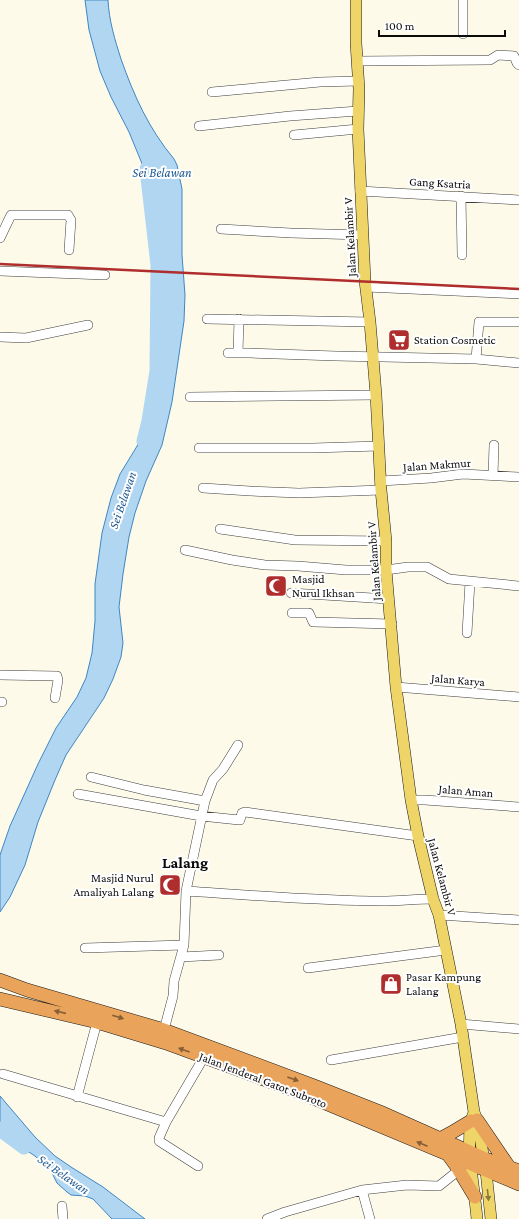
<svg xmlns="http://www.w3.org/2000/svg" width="519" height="1219" viewBox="0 0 519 1219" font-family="'Crimson Pro',serif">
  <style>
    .water { fill: #b1d6f1; stroke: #3e87c3 }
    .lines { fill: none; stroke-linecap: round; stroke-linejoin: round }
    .river { stroke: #b1d6f1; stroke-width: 15 }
    .minor-casing { stroke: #3d3d3d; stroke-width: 10 }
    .major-casing { stroke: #1b1b1b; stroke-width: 12 }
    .highway-casing { stroke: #1b1b1b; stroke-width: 14 }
    .minor { stroke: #fff; stroke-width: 9 }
    .major { stroke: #efd567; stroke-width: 11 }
    .highway { stroke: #eaa35a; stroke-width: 13 }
    .rail { stroke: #af2e2d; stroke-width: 2.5 }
    .oneway { fill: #855e36 }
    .oneway2 { fill: #887a3d }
    .labels { text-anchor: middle; stroke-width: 4; stroke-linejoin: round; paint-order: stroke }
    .street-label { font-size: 12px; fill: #0a0a0a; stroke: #fff }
    .poi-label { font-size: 12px; fill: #0a0a0a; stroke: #fff; text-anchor: start }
    .water-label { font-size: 13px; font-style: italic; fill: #1e5991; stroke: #fff }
    .district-label { font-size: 16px; font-weight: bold; fill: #0a0a0a; stroke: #fff }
  </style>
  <rect width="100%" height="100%" fill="#fdfae9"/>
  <!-- water -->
  <path class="water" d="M 85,0 L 108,0 C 109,21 115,40 121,59 C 134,96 149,129 174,159 L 177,165 L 182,189 L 182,255 L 185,295 L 184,321 L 172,402 L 162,445 L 146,481 L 135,513 L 129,537 L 123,574 L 119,607 L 123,643 L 121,657 L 113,679 L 104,698 L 66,755 L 55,780 L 38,822 L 25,865 L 10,897 L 0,912 L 0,855 L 10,826 L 38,764 L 56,728 L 77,697 L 86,678 L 92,653 L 95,621 L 95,584 L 102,533 L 111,498 L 120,474 L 142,438 L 150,420 L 154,402 L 157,373 L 159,294 L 157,234 L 151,195 L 143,166 L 129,132 L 111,97 L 100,71 L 89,30 Z
    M 0,1096 L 35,1137 L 55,1156 L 71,1167 L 103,1187 L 145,1219 L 112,1219 L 93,1199 L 85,1196 L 71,1195 L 67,1192 L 57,1183 L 51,1171 L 35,1156 L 15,1143 L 0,1125 Z"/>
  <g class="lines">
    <!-- river -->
    <path class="river" d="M 144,441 L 149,421 L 157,371 L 158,265 L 147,169
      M 0,1129 L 24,1147"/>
    <!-- minor casing -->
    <g class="minor-casing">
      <path id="minor" d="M 463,34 L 463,0
        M 358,61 L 490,60 L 498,55 L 514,56 L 517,63 L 519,65
        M 212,92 L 320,82 L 358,81
        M 199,126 L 290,116 L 358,111
        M 294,135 L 358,129
        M 360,191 L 519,200
        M 461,196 L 462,255
        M 221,229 L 291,233 L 363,235
        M 0,238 L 11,215 L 68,215 L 71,220 L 69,250
        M 0,271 L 105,275
        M 366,287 L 519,294
        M 207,319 L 370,322
        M 0,337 L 26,338 L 88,325
        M 228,353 L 250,353 L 336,356 L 476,359 L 519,363
        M 238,353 L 239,319
        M 476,359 L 479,322 L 519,322
        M 190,397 L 376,395
        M 199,448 L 313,448 L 379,446
        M 493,475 L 494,445
        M 381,481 L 431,478 L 463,474 L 519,477
        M 203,488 L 250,491 L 299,493 L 381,490
        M 220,529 L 295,540 L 386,541
        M 185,550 L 232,560 L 265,565 L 298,566 L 346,570 L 386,570 L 408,567 L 427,567 L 449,579 L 519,586
        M 291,593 L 389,599
        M 292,613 L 309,613 L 313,622 L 314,622 L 392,624
        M 467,633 L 470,582
        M 0,675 L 57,676 L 58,680 L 55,698
        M 396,687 L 519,697
        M 0,702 L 2,702
        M 91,777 L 144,790 L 205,801
        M 78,794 L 201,816 L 239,820 L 240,820 L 242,813 L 245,812 L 418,836
        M 411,800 L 425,800 L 519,807
        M 186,891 C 251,895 316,901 382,901 C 399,901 416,899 433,899
        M 439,915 L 519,920
        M 85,948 L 184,945
        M 181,957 L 219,955
        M 308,968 L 446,950
        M 461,1024 L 519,1029
        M 164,1030 L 173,996 L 174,981 L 184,945 L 186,891 L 205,801 L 213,780 L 223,769 L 238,745
        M 331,1060 L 463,1037
        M 3,1074 L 166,1122
        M 77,1097 L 97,1022
        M 198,1166 L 159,1141 L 159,1138 L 166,1122 L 204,1057
        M 362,1190 L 370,1219
        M 62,1206 L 63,1219
        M 267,1219 L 285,1212 L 362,1190 L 407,1185 L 439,1186 L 459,1170"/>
    </g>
    <!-- major casing -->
    <g class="major-casing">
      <path id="major" d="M 356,0 L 356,43 L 359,89 L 358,129 L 365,281 L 370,322 L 376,395 L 381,490 L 386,541 L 386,570 L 396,687 L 411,800 L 418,836 L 433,899 L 439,915 L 461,1024 L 474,1112 L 477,1120 L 486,1171 L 491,1219
        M 473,1115 C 464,1139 475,1192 477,1219"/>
    </g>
    <!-- highway casing -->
    <g class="highway-casing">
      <path id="highway" d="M 0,980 L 27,990 L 164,1030 L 317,1087 L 380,1112 L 483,1158 L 519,1171
        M 0,999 L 97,1022 L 166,1043 L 299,1092 L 519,1184
        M 477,1120 L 509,1167
        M 440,1139 L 451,1133 L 471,1121
        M 449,1156 L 457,1167 L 475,1197"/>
    </g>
    <!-- minor -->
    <use href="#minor" class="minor"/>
    <!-- major -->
    <use href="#major" class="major"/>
    <!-- highway -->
    <use href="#highway" class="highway"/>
    <!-- rail -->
    <path class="rail" d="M 0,264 L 519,289"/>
  </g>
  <!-- one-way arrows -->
  <defs><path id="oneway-solid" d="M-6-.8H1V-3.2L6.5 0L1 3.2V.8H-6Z"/></defs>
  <g class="oneway">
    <use href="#oneway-solid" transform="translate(60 1012) rotate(-167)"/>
    <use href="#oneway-solid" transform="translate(118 1017) rotate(17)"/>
    <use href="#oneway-solid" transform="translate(184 1050) rotate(-160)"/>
    <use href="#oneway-solid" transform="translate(293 1079) rotate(20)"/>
    <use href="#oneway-solid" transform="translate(422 1144) rotate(-157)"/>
  </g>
  <use class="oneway2" href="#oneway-solid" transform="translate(488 1195) rotate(84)"/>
  <!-- icons -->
  <defs>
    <g id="supermarket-square" transform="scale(1.15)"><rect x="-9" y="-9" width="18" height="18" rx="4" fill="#af2e2d" stroke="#fff"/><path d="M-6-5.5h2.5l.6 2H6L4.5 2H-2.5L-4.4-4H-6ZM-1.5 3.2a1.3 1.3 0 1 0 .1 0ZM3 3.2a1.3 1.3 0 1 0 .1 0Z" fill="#fff"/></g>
    <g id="mosque-square" transform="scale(1.15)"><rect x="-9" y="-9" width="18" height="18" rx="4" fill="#af2e2d" stroke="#fff"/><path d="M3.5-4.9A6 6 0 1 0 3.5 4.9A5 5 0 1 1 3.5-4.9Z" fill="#fff"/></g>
    <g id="shop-square" transform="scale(1.15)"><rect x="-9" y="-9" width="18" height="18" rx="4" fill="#af2e2d" stroke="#fff"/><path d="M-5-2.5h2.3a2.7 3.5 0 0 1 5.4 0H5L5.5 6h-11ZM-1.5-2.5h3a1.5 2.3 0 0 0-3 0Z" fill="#fff"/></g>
  </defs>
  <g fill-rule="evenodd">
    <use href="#supermarket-square" x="399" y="340"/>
    <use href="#mosque-square" x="276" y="586"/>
    <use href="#mosque-square" x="170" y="885"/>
    <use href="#shop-square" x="391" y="984"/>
  </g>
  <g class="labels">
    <!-- street labels -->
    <g class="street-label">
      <text transform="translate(440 183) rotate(3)" y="4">Gang Ksatria</text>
      <text transform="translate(350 237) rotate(-93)" y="4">Jalan Kelambir V</text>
      <text transform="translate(437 465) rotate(-4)" y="4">Jalan Makmur</text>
      <text transform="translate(374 561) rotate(-94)" y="4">Jalan Kelambir V</text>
      <text transform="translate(458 680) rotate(5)" y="4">Jalan Karya</text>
      <text transform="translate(466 791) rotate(5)" y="4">Jalan Aman</text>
      <text transform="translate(442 877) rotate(75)" y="4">Jalan Kelambir V</text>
      <text transform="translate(263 1080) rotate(21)" y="4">Jalan Jenderal Gatot Subroto</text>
    </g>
    <!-- poi labels -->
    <g class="poi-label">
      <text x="414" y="344">Station Cosmetic</text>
      <text x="292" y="583">Masjid<tspan x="292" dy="14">Nurul Ikhsan</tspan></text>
      <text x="154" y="882" text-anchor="end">Masjid Nurul<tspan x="154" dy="14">Amaliyah Lalang</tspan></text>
      <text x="406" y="981">Pasar Kampung<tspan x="406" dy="14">Lalang</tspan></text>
    </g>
    <!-- water labels -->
    <g class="water-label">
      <text x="162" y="177">Sei Belawan</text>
      <text transform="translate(122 500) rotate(-71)" y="5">Sei Belawan</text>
      <text transform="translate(64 1174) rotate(35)" y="5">Sei Belawan</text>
    </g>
    <!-- district labels -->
    <g class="district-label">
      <text x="185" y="868">Lalang</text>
    </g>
  </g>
  <!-- scale -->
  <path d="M379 30v6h126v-6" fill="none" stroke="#0a0a0a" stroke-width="2"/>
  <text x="385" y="30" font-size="12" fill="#0a0a0a" stroke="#ffffff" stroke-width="3" paint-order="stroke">100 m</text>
</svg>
